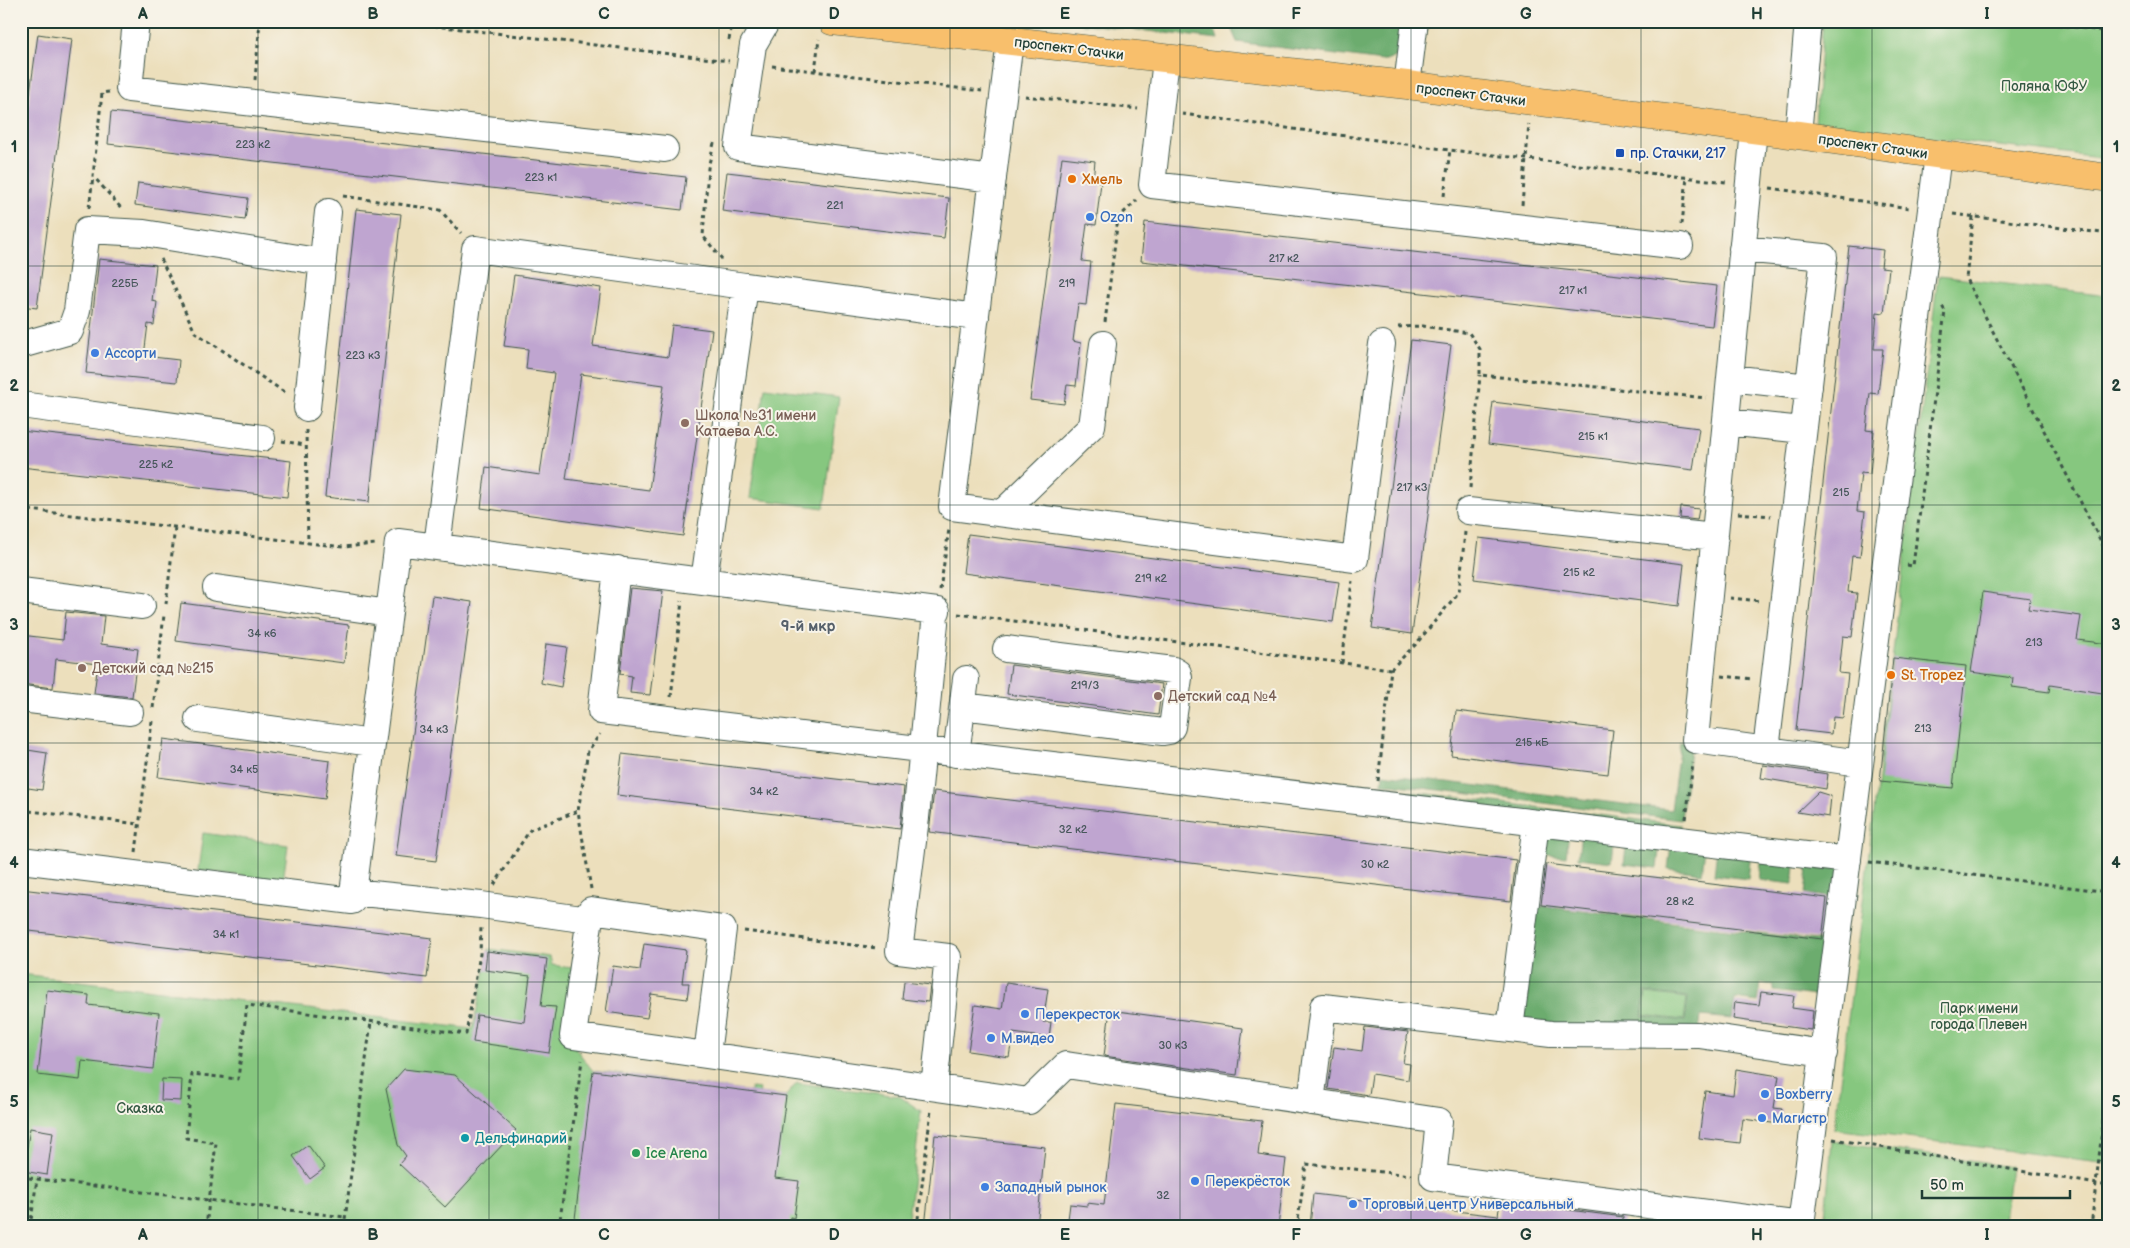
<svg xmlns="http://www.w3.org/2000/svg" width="2130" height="1248" viewBox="0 0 2130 1248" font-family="'Balsamiq Sans',sans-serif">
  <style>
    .green { fill: #86c77f; stroke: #52825a }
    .forest { fill: #6cac6e; stroke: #467451; fill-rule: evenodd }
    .building { fill: #bfa5d0; fill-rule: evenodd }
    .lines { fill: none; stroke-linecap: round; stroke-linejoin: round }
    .minor-casing { stroke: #3e5548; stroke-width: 28 }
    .major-casing { stroke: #3e5548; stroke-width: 29 }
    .path { stroke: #3e5548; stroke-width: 3; stroke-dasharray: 4 4; stroke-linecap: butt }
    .minor { stroke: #fff; stroke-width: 26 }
    .major { stroke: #f8bf6c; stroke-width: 28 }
    .grid { fill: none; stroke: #1f3d34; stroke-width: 1; stroke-opacity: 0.55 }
    .transit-dot { fill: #1a4fb4; stroke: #f7f3e8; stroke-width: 2 }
    .food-dot { fill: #e8710a; stroke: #f7f3e8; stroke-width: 2 }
    .shop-dot { fill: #3f7fe0; stroke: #f7f3e8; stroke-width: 2 }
    .education-dot { fill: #8d6e63; stroke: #f7f3e8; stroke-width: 2 }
    .culture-dot { fill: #0f9aa8; stroke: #f7f3e8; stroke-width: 2 }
    .leisure-dot { fill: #2e9e5b; stroke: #f7f3e8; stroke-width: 2 }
    .labels { text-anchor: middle; stroke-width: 4; stroke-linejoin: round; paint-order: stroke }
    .number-label { font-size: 11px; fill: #47575b }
    .street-label { font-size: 14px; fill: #1f3d34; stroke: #f7f3e8 }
    .park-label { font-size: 14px; fill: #345943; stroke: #f7f3e8 }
    .transit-label { font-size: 14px; fill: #164399; stroke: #f7f3e8; text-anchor: start }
    .food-label { font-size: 14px; fill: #c56008; stroke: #f7f3e8; text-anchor: start }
    .shop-label { font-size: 14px; fill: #366cbe; stroke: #f7f3e8; text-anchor: start }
    .education-label { font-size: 14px; fill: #785e54; stroke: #f7f3e8; text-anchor: start }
    .culture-label { font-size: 14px; fill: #0d838f; stroke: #f7f3e8; text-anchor: start }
    .leisure-label { font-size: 14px; fill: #27864d; stroke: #f7f3e8; text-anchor: start }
    .neighbourhood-label { font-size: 15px; font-weight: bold; fill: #57616b; stroke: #f7f3e8 }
    .neatline { fill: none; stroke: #1f3d34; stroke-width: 2 }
    .grid-label { font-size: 16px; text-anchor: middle; font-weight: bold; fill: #1f3d34 }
  </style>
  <rect width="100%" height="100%" fill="#f7f3e8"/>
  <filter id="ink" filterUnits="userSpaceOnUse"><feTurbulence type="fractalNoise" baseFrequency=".02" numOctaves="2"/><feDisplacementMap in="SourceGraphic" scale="10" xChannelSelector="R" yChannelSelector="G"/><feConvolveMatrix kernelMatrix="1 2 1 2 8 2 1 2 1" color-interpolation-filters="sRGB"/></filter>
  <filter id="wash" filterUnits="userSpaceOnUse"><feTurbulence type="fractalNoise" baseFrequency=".0096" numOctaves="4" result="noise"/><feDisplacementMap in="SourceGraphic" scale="20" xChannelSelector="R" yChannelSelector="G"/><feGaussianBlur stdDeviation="1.12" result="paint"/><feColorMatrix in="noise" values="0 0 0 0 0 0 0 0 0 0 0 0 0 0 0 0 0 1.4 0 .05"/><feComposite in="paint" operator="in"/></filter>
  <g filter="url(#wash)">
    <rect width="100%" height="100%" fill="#ecdfbc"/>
    <!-- green -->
    <path class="green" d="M 1823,21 L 2109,21 L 2109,159 L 1815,124 Z
      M 1938,276 L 2109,296 L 2109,1163 L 1834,1129 L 1868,862 Z
      M 765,387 L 839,397 L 824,508 L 750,498 Z
      M 203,833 L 288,845 L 283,881 L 198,870 Z
      M 489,949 L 550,957 L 552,965 L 585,970 L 576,1049 L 593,1071 L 750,1092 L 751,1088 L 760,1089 L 759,1093 L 786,1096 L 797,1083 L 899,1096 L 921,1111 L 907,1227 L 21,1227 L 21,974 L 473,1029 Z
      M 1646,993 L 1687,998 L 1684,1020 L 1643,1015 Z
      M 1832,1141 L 2011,1167 L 2003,1227 L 1824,1227 Z"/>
    <!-- forest -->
    <path class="forest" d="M 1059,21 L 1212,21 L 1218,39 Z
      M 1228,21 L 1405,21 C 1403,41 1407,58 1383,61 L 1237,42 Z
      M 1680,742 L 1691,743 L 1681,820 L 1382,783 L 1383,774 L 1671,810 Z
      M 1381,788 L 1681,825 L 1679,836 L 1379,800 Z
      M 1542,828 L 1569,832 L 1566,857 L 1539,854 Z
      M 1581,833 L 1615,837 L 1612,862 L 1578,858 Z
      M 1627,838 L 1660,843 L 1657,868 L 1624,864 Z
      M 1671,844 L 1705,848 L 1702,873 L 1668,869 Z
      M 1717,849 L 1751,853 L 1748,879 L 1714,875 Z
      M 1762,854 L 1796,858 L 1793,884 L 1759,880 Z
      M 1809,860 L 1841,864 L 1825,997 L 1773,991 L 1773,985 L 1761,983 L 1758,1002 L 1735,999 L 1732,1019 L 1701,1016 L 1699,1032 L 1518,1025 L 1532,905 L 1823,941 L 1829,897 L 1805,894 ZM 1645,992 L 1688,997 L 1685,1021 L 1642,1016 Z"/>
    <g id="blocks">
      <!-- building -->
      <path class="building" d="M 38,34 L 72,39 L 37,308 L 21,306 L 21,159 Z
        M 111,112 L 686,177 L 682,210 L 108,144 Z
        M 1062,157 L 1095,161 L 1093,181 L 1101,182 L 1096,225 L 1087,224 L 1082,261 L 1091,262 L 1086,305 L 1078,304 L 1073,341 L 1081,343 L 1076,386 L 1067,385 L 1064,404 L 1030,400 Z
        M 727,172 L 949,198 L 944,238 L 722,211 Z
        M 138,183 L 248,198 L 245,220 L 135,205 Z
        M 356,209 L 401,214 L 369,502 L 325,497 Z
        M 1145,222 L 1717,286 L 1712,326 L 1141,261 Z
        M 1849,246 L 1883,250 L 1881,267 L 1889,268 L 1884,313 L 1877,312 L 1874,349 L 1883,349 L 1878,394 L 1870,393 L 1866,430 L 1874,431 L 1870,474 L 1861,473 L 1857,511 L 1865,512 L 1860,557 L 1852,556 L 1848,592 L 1857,593 L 1852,637 L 1843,636 L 1839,673 L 1848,674 L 1843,718 L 1833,717 L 1831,734 L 1796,730 Z
        M 99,259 L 156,265 L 152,301 L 157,302 L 154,325 L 148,324 L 144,356 L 179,360 L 177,382 L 86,373 Z
        M 514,275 L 601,288 L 593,346 L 668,357 L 672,325 L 712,330 L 683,536 L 481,508 L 486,467 L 540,475 L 554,373 L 526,369 L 528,349 L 504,346 ZM 581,374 L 664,385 L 649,490 L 566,479 Z
        M 1411,340 L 1451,345 L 1412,634 L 1372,628 Z
        M 1493,402 L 1699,428 L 1693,470 L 1488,444 Z
        M 21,431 L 291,461 L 287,497 L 21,467 Z
        M 1681,507 L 1699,509 L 1697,520 L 1680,518 Z
        M 968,534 L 1339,582 L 1333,622 L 963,573 Z
        M 1479,538 L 1684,564 L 1679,606 L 1474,579 Z
        M 630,588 L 663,591 L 650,695 L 630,693 L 632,676 L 620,674 Z
        M 1983,592 L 2030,599 L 2028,609 L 2081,616 L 2077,640 L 2109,644 L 2109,694 L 2050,685 L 2049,692 L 2012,687 L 2013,678 L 1971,672 Z
        M 432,596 L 472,602 L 436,861 L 396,856 Z
        M 181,603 L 349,625 L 344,663 L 176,641 Z
        M 66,612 L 104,616 L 101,644 L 138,649 L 132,697 L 94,693 L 98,664 L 56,659 L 53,688 L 21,684 L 21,635 L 63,640 Z
        M 546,644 L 567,647 L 561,687 L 541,683 Z
        M 1893,658 L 1966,666 L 1953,788 L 1880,781 Z
        M 1011,665 L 1162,684 L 1158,715 L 1007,694 Z
        M 1456,711 L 1613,730 L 1608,774 L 1451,755 Z
        M 163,739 L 330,761 L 325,799 L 158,777 Z
        M 21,749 L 47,753 L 42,790 L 21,787 Z
        M 622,754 L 904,787 L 900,829 L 617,795 Z
        M 1763,765 L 1828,774 L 1826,789 L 1761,778 Z
        M 934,791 L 1516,860 L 1511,901 L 929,832 Z
        M 1818,792 L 1831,796 L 1829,817 L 1797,812 Z
        M 1546,864 L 1827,898 L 1822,939 L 1541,905 Z
        M 21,889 L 432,938 L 427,978 L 21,930 Z
        M 644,944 L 686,950 L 682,983 L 689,983 L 687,999 L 651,994 L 647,1018 L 606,1012 L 613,966 L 640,970 Z
        M 487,951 L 547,959 L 541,1006 L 556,1007 L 549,1053 L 473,1042 L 477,1015 L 524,1022 L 530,976 L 485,970 Z
        M 904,982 L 930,985 L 928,1002 L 902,999 Z
        M 1006,983 L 1048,989 L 1043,1022 L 1051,1022 L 1049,1038 L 1013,1033 L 1009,1057 L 968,1051 L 975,1005 L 1002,1009 Z
        M 47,990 L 89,995 L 88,1005 L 159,1013 L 153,1069 L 82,1061 L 80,1080 L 38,1075 Z
        M 1761,992 L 1794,996 L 1792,1008 L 1813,1011 L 1811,1030 L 1733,1019 L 1735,1002 L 1759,1005 Z
        M 1110,1010 L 1243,1028 L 1237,1075 L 1104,1056 Z
        M 1365,1027 L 1408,1032 L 1403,1063 L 1410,1064 L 1408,1080 L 1372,1074 L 1369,1095 L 1328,1089 L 1334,1047 L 1362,1051 Z
        M 404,1069 L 455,1075 L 516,1130 L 445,1207 L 399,1164 L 406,1156 L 398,1145 L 386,1089 Z
        M 1736,1069 L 1779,1076 L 1774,1108 L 1782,1109 L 1779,1124 L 1743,1119 L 1740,1143 L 1699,1138 L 1705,1091 L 1733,1095 Z
        M 593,1071 L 786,1096 L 775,1178 L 799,1181 L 794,1218 L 790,1217 L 789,1227 L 574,1227 Z
        M 162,1079 L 182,1080 L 181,1101 L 161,1100 Z
        M 1116,1104 L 1262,1121 L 1258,1155 L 1286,1159 L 1278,1227 L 1067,1227 L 1070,1204 L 1087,1206 L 1087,1203 L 1104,1205 Z
        M 30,1128 L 53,1132 L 47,1175 L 23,1171 Z
        M 935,1135 L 1045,1147 L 1037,1227 L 925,1227 Z
        M 308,1145 L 325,1168 L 310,1179 L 293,1156 Z
        M 1313,1194 L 1498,1216 L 1500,1201 L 1623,1217 L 1622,1227 L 1310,1227 Z"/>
    </g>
  </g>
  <g filter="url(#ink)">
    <use href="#blocks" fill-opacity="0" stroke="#3e5548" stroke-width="1"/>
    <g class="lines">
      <!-- minor casing -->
      <g class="minor-casing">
        <path id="minor" d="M 136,21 L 129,89 L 665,149
          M 767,21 L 753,45 L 738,147 L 993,179
          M 1010,41 L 952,507 L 1355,559 L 1382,344
          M 1166,59 L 1152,185 L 1680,246
          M 1407,85 L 1415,21
          M 1754,130 L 1695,740 L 1860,763
          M 1798,135 L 1808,21
          M 1742,249 L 1824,257 L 1766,750
          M 21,345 L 70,331 L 77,311 L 87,230 L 144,233 L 323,262
          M 1730,378 L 1809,387
          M 21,405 L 262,438
          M 307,408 L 328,212
          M 1726,422 L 1803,430
          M 1468,511 L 1715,537
          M 1002,513 L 1092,426 L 1103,344
          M 437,546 L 475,249 L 745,286
          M 617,569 L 601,711 L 1848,860
          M 704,581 L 745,286 L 976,317
          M 216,588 L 389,613
          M 21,591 L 142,606
          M 21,699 L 130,712
          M 963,706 L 1163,732 L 1169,731 L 1172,727 L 1179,678 L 1178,673 L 1173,670 L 1006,649
          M 198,719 L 372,743
          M 956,754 L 966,679
          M 21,860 L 352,901 L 398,542 L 937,611
          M 352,892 L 481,905 L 589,920
          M 1510,1029 L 1536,823
          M 707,1054 L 723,929 L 591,910 L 573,1036 L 1029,1101 L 1066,1065 L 1439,1121 L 1433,1177 L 1801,1225 L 1938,155
          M 934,1087 L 948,957 L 899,951 L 916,818 L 935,623
          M 1311,1102 L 1323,1007 L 1551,1034 L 1699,1035 L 1824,1053"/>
      </g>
      <!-- major casing -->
      <g class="major-casing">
        <path id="major" d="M 832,21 L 1407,85 L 1798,135 L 2109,178"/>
      </g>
      <!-- path -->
      <path class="path" d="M 394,21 L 729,61
        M 2034,21 L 2109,32
        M 729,40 L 732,21
        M 772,66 L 982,91
        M 815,71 L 819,39
        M 255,80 L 260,21
        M 109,92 L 102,93 L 93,176 L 122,209
        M 1025,96 L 1138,109
        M 1182,114 L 1450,150 L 1726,182
        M 714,143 L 708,168 L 703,236 L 722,259
        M 1770,188 L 1909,208
        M 343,196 L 440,210 L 461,233
        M 1444,196 L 1450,150
        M 1522,205 L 1529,124
        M 89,208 L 93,177
        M 1953,214 L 2109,234
        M 1973,217 L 1966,279 L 2109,557
        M 1682,224 L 1687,177
        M 161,259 L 195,332 L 287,394
        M 1105,322 L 1118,218 L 1137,200
        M 1398,327 L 1423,326 L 1469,333 L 1480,349 L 1480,375 L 1706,398
        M 306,430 L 308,544
        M 282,441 L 305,445
        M 1470,488 L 1480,375
        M 21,509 L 343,547 L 376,544
        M 1738,513 L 1771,516
        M 1907,565 L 1913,566 L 1945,311 L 1942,306
        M 940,590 L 949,529
        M 1730,598 L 1761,601
        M 166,604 L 175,527
        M 958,614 L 1391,669
        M 1342,663 L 1352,581
        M 1722,676 L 1753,679
        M 671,697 L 682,601
        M 153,708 L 164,615
        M 1378,781 L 1391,669 L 1416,644 L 1459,592 L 1465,532
        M 21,810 L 139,824
        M 1686,819 L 1693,763
        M 136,852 L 152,721
        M 1869,862 L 2109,892
        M 494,885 L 530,830 L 578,811
        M 591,889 L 578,811 L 588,751 L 600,734
        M 744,931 L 876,948
        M 1833,1139 L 2109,1186
        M 21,1177 L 345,1217
        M 30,1227 L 37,1179
        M 206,1227 L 216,1143 L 186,1138 L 192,1074 L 238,1079 L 247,1005 L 466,1034 L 480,954 L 481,927
        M 344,1227 L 371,1022
        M 559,1227 L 582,1060
        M 917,1227 L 931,1110
        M 1297,1227 L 1306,1164 L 1411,1175
        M 2091,1227 L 2109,1070"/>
      <!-- minor -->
      <use href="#minor" class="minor"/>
      <!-- major -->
      <use href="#major" class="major"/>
    </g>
  </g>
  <!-- grid -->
  <path class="grid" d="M 258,21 L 258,1227M 489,21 L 489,1227M 719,21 L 719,1227M 950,21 L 950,1227M 1180,21 L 1180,1227M 1411,21 L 1411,1227M 1641,21 L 1641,1227M 1872,21 L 1872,1227M 21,266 L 2109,266M 21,505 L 2109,505M 21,743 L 2109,743M 21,982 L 2109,982"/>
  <!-- markers -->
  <rect class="transit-dot" x="1615" y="148" width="10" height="10" rx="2.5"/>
  <g class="food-dot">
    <circle cx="1072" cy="179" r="5"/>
    <circle cx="1891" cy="675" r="5"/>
  </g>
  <g class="shop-dot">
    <circle cx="1090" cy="217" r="5"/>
    <circle cx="95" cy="353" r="5"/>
    <circle cx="1025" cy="1014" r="5"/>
    <circle cx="991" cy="1038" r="5"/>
    <circle cx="1765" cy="1094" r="5"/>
    <circle cx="1762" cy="1118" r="5"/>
    <circle cx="1195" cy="1181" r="5"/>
    <circle cx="985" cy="1187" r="5"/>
    <circle cx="1353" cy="1204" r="5"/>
  </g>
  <g class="education-dot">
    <circle cx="685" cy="423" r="5"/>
    <circle cx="82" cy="668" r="5"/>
    <circle cx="1158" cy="696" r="5"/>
  </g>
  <circle class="culture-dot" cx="465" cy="1138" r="5"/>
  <circle class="leisure-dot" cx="636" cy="1153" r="5"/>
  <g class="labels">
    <!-- number labels -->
    <g class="number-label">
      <text x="253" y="148">223 к2</text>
      <text x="541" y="181">223 к1</text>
      <text x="835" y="209">221</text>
      <text x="1284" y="262">217 к2</text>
      <text x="125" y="287">225Б</text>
      <text x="1067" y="287">219</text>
      <text x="1573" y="294">217 к1</text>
      <text x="363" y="359">223 к3</text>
      <text x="1593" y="440">215 к1</text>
      <text x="156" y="468">225 к2</text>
      <text x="1412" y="491">217 к3</text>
      <text x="1841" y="496">215</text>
      <text x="1579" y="576">215 к2</text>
      <text x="1151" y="582">219 к2</text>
      <text x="262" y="637">34 к6</text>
      <text x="2034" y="646">213</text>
      <text x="1085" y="689">219/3</text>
      <text x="1923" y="732">213</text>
      <text x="434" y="733">34 к3</text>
      <text x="1532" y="746">215 кБ</text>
      <text x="244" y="773">34 к5</text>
      <text x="764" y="795">34 к2</text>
      <text x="1073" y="833">32 к2</text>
      <text x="1375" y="868">30 к2</text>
      <text x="1680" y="905">28 к2</text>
      <text x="226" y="938">34 к1</text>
      <text x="1173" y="1049">30 к3</text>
      <text x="1163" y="1199">32</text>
    </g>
    <!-- street labels -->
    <g class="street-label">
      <text transform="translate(1069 48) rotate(7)" y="5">проспект Стачки</text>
      <text transform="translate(1471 94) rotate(7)" y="5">проспект Стачки</text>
      <text transform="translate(1873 146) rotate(8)" y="5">проспект Стачки</text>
    </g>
    <!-- park labels -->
    <g class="park-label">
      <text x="2044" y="91">Поляна ЮФУ</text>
      <text x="1979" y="1013">Парк имени<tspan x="1979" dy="16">города Плевен</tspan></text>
      <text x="140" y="1113">Сказка</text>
    </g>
    <!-- transit labels -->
    <g class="transit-label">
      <text x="1630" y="158">пр. Стачки, 217</text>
    </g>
    <!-- food labels -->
    <g class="food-label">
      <text x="1082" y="184">Хмель</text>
      <text x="1901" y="680">St. Tropez</text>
    </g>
    <!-- shop labels -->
    <g class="shop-label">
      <text x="1100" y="222">Ozon</text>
      <text x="105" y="358">Ассорти</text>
      <text x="1035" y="1019">Перекресток</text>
      <text x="1001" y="1043">М.видео</text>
      <text x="1775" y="1099">Boxberry</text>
      <text x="1772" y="1123">Магистр</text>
      <text x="1205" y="1186">Перекрёсток</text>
      <text x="995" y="1192">Западный рынок</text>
      <text x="1363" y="1209">Торговый центр Универсальный</text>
    </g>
    <!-- education labels -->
    <g class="education-label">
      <text x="695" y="420">Школа №31 имени<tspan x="695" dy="16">Катаева А.С.</tspan></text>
      <text x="92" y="673">Детский сад №215</text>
      <text x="1168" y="701">Детский сад №4</text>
    </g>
    <!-- culture labels -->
    <g class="culture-label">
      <text x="475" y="1143">Дельфинарий</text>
    </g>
    <!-- leisure labels -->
    <g class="leisure-label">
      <text x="646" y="1158">Ice Arena</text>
    </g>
    <!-- neighbourhood labels -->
    <g class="neighbourhood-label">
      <text x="808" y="631">9-й мкр</text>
    </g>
  </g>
  <!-- margin -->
  <rect width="2130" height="1248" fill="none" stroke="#f7f3e8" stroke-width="55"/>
  <!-- scale -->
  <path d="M1922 1190v8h148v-8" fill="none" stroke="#1f3d34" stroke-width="2.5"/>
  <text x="1930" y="1190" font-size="15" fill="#1f3d34" stroke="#f7f3e8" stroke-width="4" paint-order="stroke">50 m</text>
  <rect x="28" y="28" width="2074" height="1192" class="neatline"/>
  <g class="grid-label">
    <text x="143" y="19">A</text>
    <text x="373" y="19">B</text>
    <text x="604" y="19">C</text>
    <text x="834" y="19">D</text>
    <text x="1065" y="19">E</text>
    <text x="1296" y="19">F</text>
    <text x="1526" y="19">G</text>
    <text x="1757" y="19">H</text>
    <text x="1987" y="19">I</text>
    <text x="14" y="152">1</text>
    <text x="2116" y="152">1</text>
    <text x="14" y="391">2</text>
    <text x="2116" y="391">2</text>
    <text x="14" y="630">3</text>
    <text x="2116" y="630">3</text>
    <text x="14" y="868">4</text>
    <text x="2116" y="868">4</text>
    <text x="14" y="1107">5</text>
    <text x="2116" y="1107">5</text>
    <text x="143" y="1240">A</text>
    <text x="373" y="1240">B</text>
    <text x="604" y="1240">C</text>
    <text x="834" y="1240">D</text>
    <text x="1065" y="1240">E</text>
    <text x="1296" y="1240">F</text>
    <text x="1526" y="1240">G</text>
    <text x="1757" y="1240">H</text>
    <text x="1987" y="1240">I</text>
  </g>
</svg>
